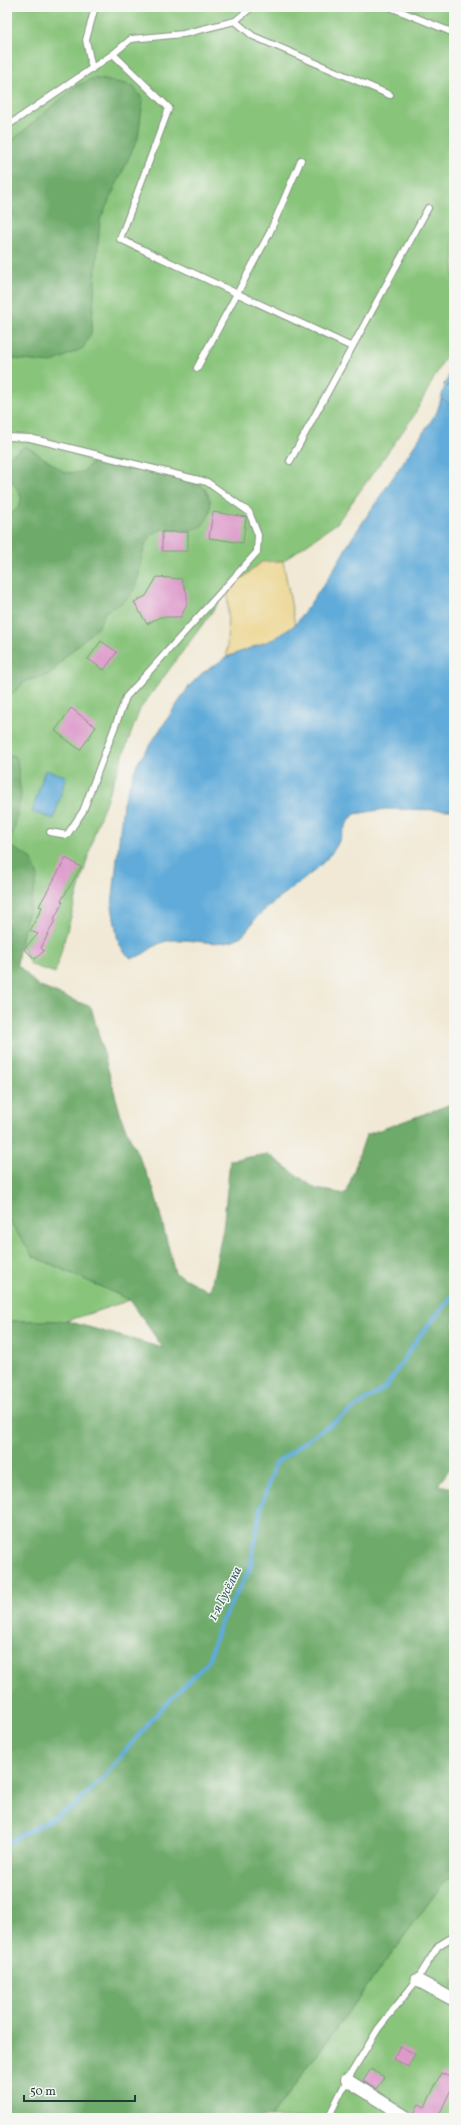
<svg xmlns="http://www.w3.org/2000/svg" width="461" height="2125" viewBox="0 0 461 2125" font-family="Vollkorn,serif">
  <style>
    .green { fill: #88c47a; stroke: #548057 }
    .forest { fill: #6eaa6a; stroke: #46744f }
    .sand { fill: #eeda9e; stroke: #868c69 }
    .water { fill: #60abd9; stroke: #407486 }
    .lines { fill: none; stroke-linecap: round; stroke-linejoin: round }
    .stream { stroke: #60abd9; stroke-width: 4.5 }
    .building { fill: #dd99ca }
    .service-casing { stroke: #889384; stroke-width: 8 }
    .minor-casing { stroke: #889384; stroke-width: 14 }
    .path { stroke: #889384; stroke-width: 2.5; stroke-dasharray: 1 3; stroke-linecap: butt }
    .service { stroke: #fff; stroke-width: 6 }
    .minor { stroke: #fff; stroke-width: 12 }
    .labels { text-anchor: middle; stroke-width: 3; stroke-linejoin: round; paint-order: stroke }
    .water-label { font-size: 13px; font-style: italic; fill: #325e66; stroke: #f6f6f2 }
  </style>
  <rect width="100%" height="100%" fill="#f6f6f2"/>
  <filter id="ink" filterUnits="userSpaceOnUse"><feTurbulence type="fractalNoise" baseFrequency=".025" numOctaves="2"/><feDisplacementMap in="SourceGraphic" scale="8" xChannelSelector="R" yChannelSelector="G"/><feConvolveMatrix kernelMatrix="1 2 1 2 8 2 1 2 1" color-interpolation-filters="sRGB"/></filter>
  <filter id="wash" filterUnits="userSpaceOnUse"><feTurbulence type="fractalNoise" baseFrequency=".012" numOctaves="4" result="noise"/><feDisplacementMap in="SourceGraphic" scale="16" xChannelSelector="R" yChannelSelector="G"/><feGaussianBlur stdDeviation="0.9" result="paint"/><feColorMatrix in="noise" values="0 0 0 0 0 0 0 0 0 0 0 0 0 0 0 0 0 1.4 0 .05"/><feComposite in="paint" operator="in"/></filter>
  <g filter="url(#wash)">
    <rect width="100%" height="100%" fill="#f1e9d5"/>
    <!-- green -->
    <path class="green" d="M 7,7 L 454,7 L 454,341 L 413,417 L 337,523 L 283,561 L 262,562 L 228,590 L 140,709 L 96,828 L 55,973 L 31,965 L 20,944 L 7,936 Z
      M 7,1218 L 33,1256 L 130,1300 L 67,1321 L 11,1321 L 7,1324 Z
      M 447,1878 L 454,1878 L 454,2118 L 270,2118 Z"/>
    <!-- forest -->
    <path class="forest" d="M 94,78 L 132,85 L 143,100 L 138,138 L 100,220 L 91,334 L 83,348 L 51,363 L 15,359 L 7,353 L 7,145 L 76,86 Z
      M 26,446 L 66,473 L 83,472 L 95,459 C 128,464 164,467 195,481 C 206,486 213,501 210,512 C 209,517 205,522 202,526 C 198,528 192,530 187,530 C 179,530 167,527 160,530 C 137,538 144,575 132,593 C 126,602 114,607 105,612 L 99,626 L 64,658 L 51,674 L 26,681 L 12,694 L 7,694 L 7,517 C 36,497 12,491 8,471 C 7,466 8,462 8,457 Z
      M 12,755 L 17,758 L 21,796 L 14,831 L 8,845 L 31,858 L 38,876 L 20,944 L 17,964 L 38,986 L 91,1007 L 122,1120 L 154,1190 L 175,1273 L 210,1292 L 223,1229 L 230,1160 L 268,1154 L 316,1189 L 346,1194 L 366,1135 L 454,1103 L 454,1463 L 438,1485 L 454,1488 L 454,1878 L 447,1878 L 270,2118 L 7,2118 L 7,1324 L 11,1321 L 67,1321 L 163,1348 L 130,1300 L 33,1256 L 7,1218 L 7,757 Z"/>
    <!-- sand -->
    <path class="sand" d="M 283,561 L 295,625 L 274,639 L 227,657 L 228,590 L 262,562 Z"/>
    <!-- water -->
    <path class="water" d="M 454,363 L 454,810 L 385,809 L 355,814 C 341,827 342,842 330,855 C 311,878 282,893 260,914 C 250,923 247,936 233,940 C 210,948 185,935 163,942 C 151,946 144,957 131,958 L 123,951 L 118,941 L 112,906 L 123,803 L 137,764 L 190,685 L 201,674 L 227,657 L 274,639 L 295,625 L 329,577 L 352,538 L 437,412 L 446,382 Z
      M 45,770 L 66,776 L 54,819 L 32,812 Z"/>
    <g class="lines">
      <!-- stream -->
      <path class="stream" d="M 7,1843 L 72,1808 L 101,1780 L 160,1710 L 208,1662 L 219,1626 L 250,1569 L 261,1507 L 275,1464 L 300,1445 L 386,1387 L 418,1338 L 454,1294"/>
    </g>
    <g id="blocks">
      <!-- building -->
      <path class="building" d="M 213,512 L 246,517 L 243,543 L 209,538 Z
        M 162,532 L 188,532 L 188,551 L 162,551 Z
        M 157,577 L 181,579 L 187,593 L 187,604 L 181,617 L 160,617 L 147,624 L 134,602 L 146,596 Z
        M 101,641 L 117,652 L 104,670 L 88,659 Z
        M 71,708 L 96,727 L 80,750 L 55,731 Z
        M 66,858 L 81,867 L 61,901 L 63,902 L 54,919 L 55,920 L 41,948 L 44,951 L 35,959 L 24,949 L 38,934 L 30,931 L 42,907 L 39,906 Z
        M 400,2046 L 415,2054 L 408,2067 L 393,2059 Z
        M 371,2069 L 384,2077 L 376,2089 L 363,2081 Z
        M 441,2073 L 454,2079 L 454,2083 L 439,2115 L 444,2118 L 415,2118 L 414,2113 L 419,2104 L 425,2107 Z"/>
    </g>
  </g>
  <g filter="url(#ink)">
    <use href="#blocks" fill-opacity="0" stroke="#889384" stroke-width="1"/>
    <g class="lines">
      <!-- service casing -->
      <g class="service-casing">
        <path id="service" d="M 390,7 L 454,33
          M 235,21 L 253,36 L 390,95
          M 113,54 L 169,108 L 120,239 L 352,347
          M 92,69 L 86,40 L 95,7
          M 7,126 L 113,54 L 131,39 L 183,34 L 235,21 L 252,7
          M 197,368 L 269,234 L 301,160
          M 7,437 L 30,438 L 207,482 L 249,512 L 258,535 L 257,552 L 126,697 L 83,811 L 67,835 L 50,832
          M 290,461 L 428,208
          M 328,2118 L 347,2080 L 378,2029 L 417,1980 L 438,1946 L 454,1936"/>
      </g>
      <!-- minor casing -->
      <g class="minor-casing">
        <path id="minor" d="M 417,1980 L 454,2000
          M 347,2080 L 408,2118"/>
      </g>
      <!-- path -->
      <path class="path" d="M 446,382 L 454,386
        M 442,399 L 454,407"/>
      <!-- service -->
      <use href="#service" class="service"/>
      <!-- minor -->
      <use href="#minor" class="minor"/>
    </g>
  </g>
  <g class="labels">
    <!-- water labels -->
    <g class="water-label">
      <text transform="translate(224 1593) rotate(-63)" y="5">1-я Гусёлка</text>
    </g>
  </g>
  <!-- margin -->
  <rect width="461" height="2125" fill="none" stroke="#f6f6f2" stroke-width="24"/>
  <!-- scale -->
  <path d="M24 2095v6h111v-6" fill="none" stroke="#1f3d34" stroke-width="2"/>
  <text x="30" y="2095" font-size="12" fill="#1f3d34" stroke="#f6f6f2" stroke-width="3" paint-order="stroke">50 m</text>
</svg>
